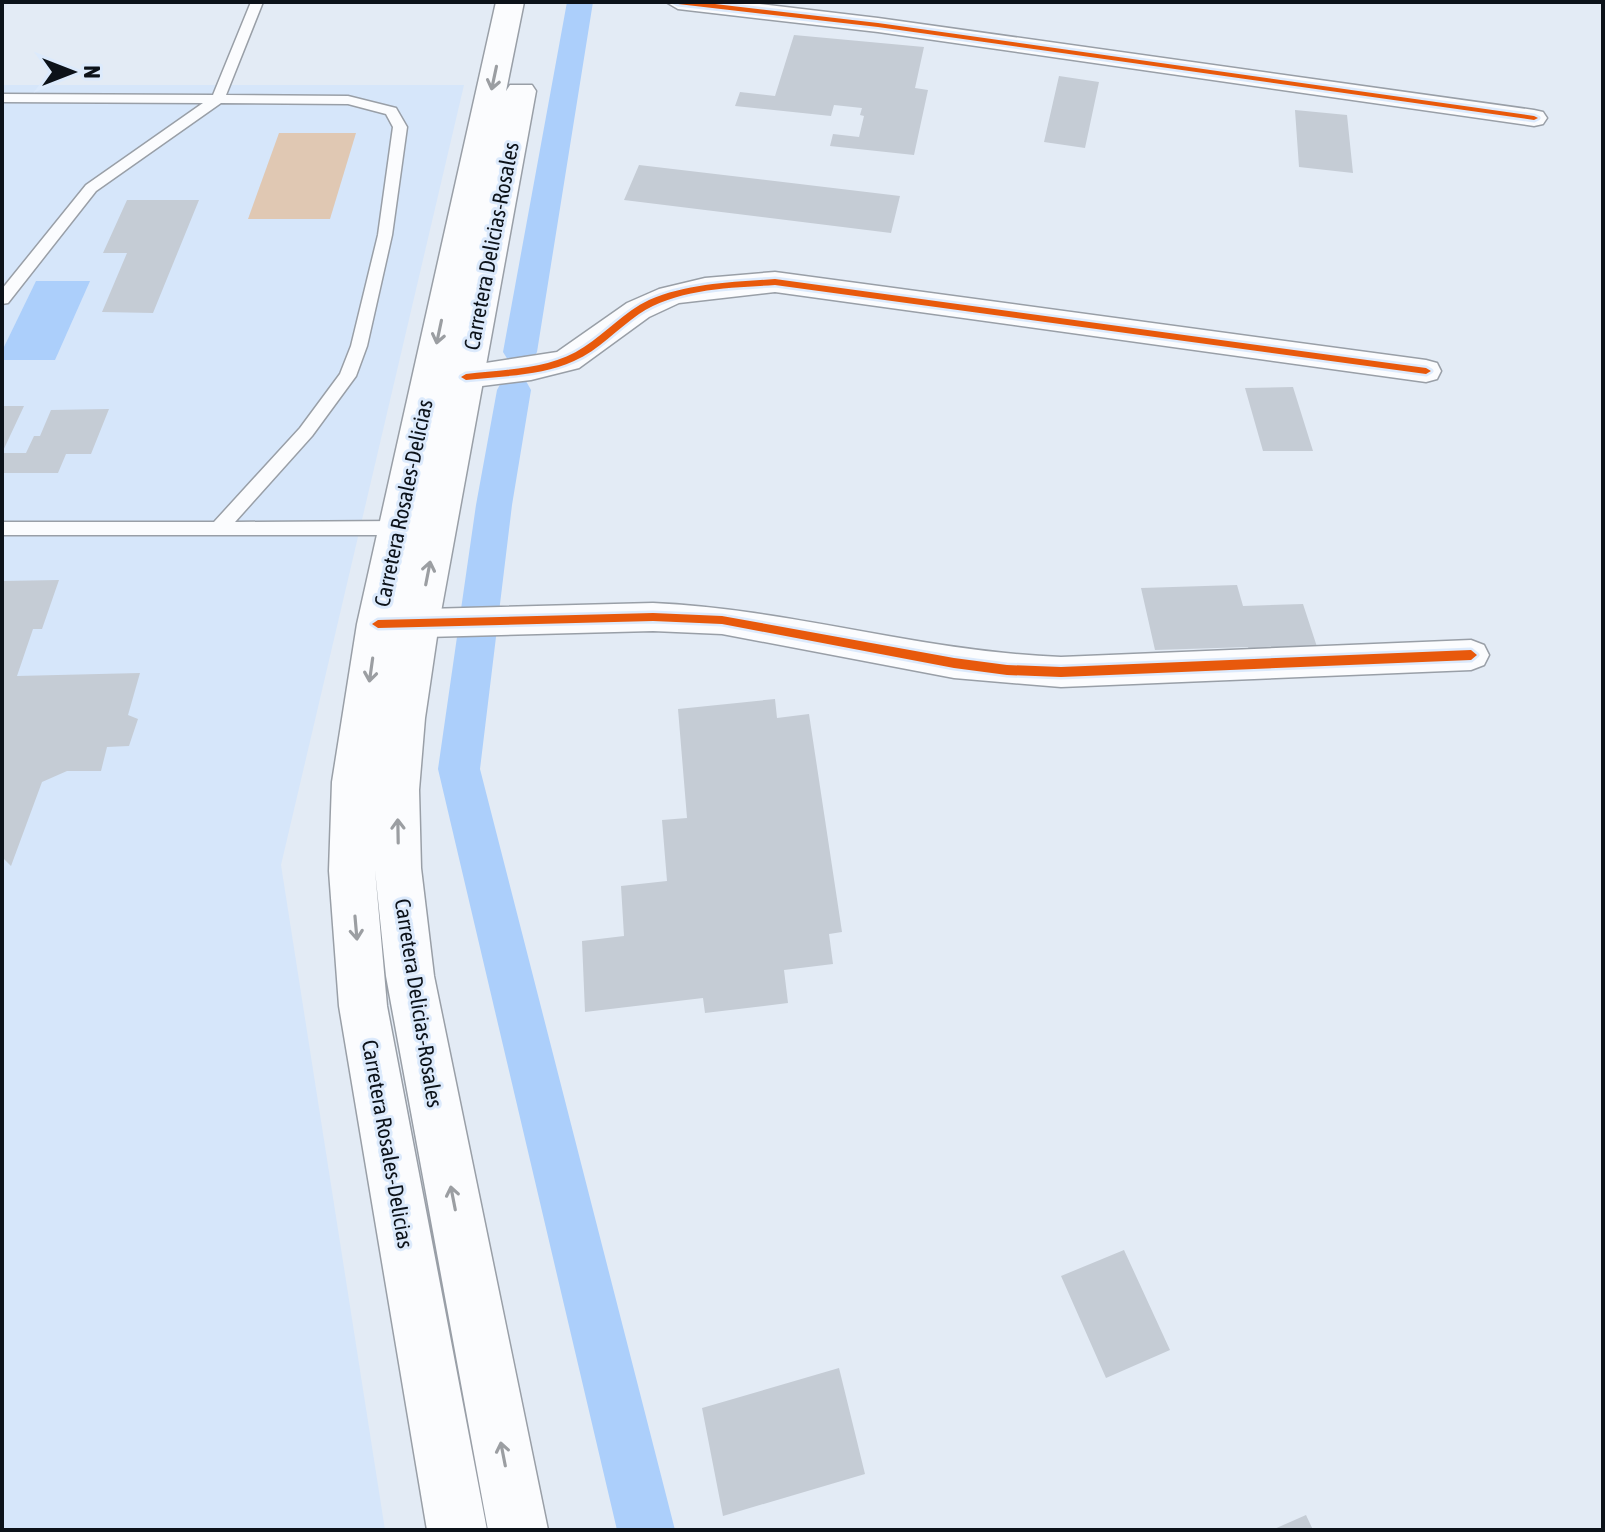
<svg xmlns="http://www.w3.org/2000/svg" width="1605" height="1532" viewBox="0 0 1605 1532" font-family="'Asap Condensed',sans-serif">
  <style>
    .built { fill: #d6e6fa }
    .green { fill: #e0c8b3 }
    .water { fill: #accffb }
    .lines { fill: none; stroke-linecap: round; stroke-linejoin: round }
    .canal { fill: #accffb; fill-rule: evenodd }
    .building { fill: #c5ccd5 }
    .lane-casing { stroke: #999fa7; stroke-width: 3 }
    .street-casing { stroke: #999fa7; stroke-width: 3 }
    .secondary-casing { stroke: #999fa7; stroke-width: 3 }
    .lane { fill: #fbfcfe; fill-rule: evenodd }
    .street { fill: #fbfcfe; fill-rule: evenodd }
    .secondary { fill: #fbfcfe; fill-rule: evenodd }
    .cycleway-casing { stroke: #dceafc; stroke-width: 5 }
    .cycleway { fill: #e8590c; fill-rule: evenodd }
    .oneway { stroke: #9b9ea2 }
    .labels { text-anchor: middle; stroke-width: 6; stroke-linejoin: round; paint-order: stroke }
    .street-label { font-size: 22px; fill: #0c1219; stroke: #dceafc }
  </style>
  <rect width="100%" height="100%" fill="#e3ebf5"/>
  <!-- built -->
  <path class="built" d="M 2,85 L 464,85 L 281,865 L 385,1530 L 2,1530 Z"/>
  <!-- green -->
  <path class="green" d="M 279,133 L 356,133 L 330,219 L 248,219 Z"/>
  <!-- water -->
  <path class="water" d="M 36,281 L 90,281 L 55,360 L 2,360 L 2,351 Z"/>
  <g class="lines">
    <!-- canal -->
    <path class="canal" d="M 567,2 L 593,2 L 537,352 L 532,360 L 520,364 L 508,360 L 503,352 Z
      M 514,378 L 526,381 L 531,390 L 512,505 L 480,769 L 675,1530 L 617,1530 L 438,769 L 476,505 L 497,390 L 502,381 Z"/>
  </g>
  <!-- building -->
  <path class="building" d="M 794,35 L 924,47 L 915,88 L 928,90 L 914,155 L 830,146 L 833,134 L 859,137 L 864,116 L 860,115 L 862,108 L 834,105 L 831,116 L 735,106 L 740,92 L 775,96 Z
    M 1059,76 L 1099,82 L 1085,148 L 1044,142 Z
    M 1295,110 L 1347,115 L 1353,173 L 1299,167 Z
    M 639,165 L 900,196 L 891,233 L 624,200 Z
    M 127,200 L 199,200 L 153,313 L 102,312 L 127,253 L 103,253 Z
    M 1293,387 L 1313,451 L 1263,451 L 1245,388 Z
    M 2,406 L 24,406 L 2,453 Z
    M 109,409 L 91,454 L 66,454 L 58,473 L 2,473 L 2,453 L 26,453 L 34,436 L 40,436 L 51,410 Z
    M 59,580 L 42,629 L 33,629 L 17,676 L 140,673 L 128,715 L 138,719 L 129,746 L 107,747 L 101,771 L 67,771 L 42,782 L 11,866 L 2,857 L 2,581 Z
    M 1237,585 L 1243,606 L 1303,604 L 1320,656 L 1251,659 L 1248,647 L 1155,650 L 1141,588 Z
    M 775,699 L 777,718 L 809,714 L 842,932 L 829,934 L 833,964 L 784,970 L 788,1003 L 705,1013 L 703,998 L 585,1012 L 582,941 L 624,936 L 621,886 L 667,881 L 662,820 L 687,818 L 678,709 Z
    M 1124,1250 L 1170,1350 L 1106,1378 L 1061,1276 Z
    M 839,1368 L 865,1474 L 723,1516 L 702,1408 Z
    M 1306,1515 L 1313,1530 L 1272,1530 Z"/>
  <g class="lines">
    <!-- lane casing -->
    <g class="lane-casing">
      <path id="lane" d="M 251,2 L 263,2 L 226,95 L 348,96 L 396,108 L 407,127 L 392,235 L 367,346 L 356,376 L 312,436 L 235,522 L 398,521 L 407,528 L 398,535 L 2,535 L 4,522 L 214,522 L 300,428 L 340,374 L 351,346 L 378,235 L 393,127 L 386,114 L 348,104 L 221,103 L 96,191 L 8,303 L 2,304 L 2,289 L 86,185 L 203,103 L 2,102 L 2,94 L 213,95 Z"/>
    </g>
    <!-- street casing -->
    <g class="street-casing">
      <path id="street" d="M 666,2 L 742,2 L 878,18 L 1534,110 L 1543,112 L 1547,118 L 1543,124 L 1534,126 L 878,32 L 678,9 Z
        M 775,272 L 1426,360 L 1437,363 L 1441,371 L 1437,379 L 1426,382 L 775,292 L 679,303 L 649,317 L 579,368 L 531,380 L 466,388 L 455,385 L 450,377 L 455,369 L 466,366 L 557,352 L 627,303 L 659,289 L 705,278 Z
        M 653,603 C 791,609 923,652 1061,657 L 1471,640 L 1484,645 L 1489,655 L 1484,665 L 1471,670 L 1061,687 L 954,678 L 722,634 L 653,631 L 389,638 L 376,634 L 371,624 L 376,614 L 389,610 Z"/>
    </g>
    <!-- secondary casing -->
    <g class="secondary-casing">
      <path id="secondary" d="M 496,2 L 524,2 L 506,91 L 510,85 L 532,85 L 536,91 L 439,623 L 425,718 L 419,790 L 421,868 L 434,976 L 548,1530 L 488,1530 L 386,976 L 375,870 L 387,1006 L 487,1530 L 427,1530 L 339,1006 L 329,871 L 332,782 L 357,624 Z"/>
    </g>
    <!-- lane -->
    <use href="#lane" class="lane"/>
    <!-- street -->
    <use href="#street" class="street"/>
    <!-- secondary -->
    <use href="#secondary" class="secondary"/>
    <!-- cycleway casing -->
    <g class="cycleway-casing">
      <path id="cycleway" d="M 674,2 L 698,2 L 878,23 L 1534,116 L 1538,118 L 1534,120 L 878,27 L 678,4 Z
        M 775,279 L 1426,368 L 1431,371 L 1426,374 L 775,285 C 730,288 678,288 639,314 C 617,329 599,350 574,361 C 541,376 502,376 466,380 L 461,377 L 466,374 C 506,369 550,370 584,347 C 607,332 624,312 649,300 C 688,283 733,282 775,279 Z
        M 653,613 L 722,616 L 954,658 L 1007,665 L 1061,667 L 1471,650 L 1477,655 L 1471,660 L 1061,677 L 1007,675 L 954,668 L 722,624 L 653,621 L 378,628 L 372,624 L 378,620 Z"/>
    </g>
    <!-- cycleway -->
    <use href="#cycleway" class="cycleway"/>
  </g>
  <!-- one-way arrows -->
  <defs><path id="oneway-shaft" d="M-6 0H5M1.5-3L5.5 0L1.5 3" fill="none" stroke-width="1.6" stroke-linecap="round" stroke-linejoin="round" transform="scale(2)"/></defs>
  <g class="oneway">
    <use href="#oneway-shaft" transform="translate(494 78) rotate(102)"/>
    <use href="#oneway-shaft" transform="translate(439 332) rotate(102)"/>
    <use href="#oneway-shaft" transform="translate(428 573) rotate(-79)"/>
    <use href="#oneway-shaft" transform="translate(371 670) rotate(98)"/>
    <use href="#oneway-shaft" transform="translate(398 831) rotate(-91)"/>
    <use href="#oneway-shaft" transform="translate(356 928) rotate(85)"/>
    <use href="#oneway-shaft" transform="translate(453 1198) rotate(-101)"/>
    <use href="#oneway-shaft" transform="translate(503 1454) rotate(-101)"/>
  </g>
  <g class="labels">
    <!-- street labels -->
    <g class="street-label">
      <text transform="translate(491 246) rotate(-79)" y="8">Carretera Delicias-Rosales</text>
      <text transform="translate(403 503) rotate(-78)" y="8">Carretera Rosales-Delicias</text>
      <text transform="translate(419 1003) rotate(81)" y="8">Carretera Delicias-Rosales</text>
      <text transform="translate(388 1144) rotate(80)" y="8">Carretera Rosales-Delicias</text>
    </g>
  </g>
  <!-- border -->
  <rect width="1605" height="1532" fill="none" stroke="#0c1219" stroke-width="8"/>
  <!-- north arrow -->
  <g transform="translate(72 72) rotate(90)" stroke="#dceafc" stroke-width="6" paint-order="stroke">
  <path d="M0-6L14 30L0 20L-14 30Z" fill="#0c1219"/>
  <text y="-12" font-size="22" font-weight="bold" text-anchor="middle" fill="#0c1219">N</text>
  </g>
</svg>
